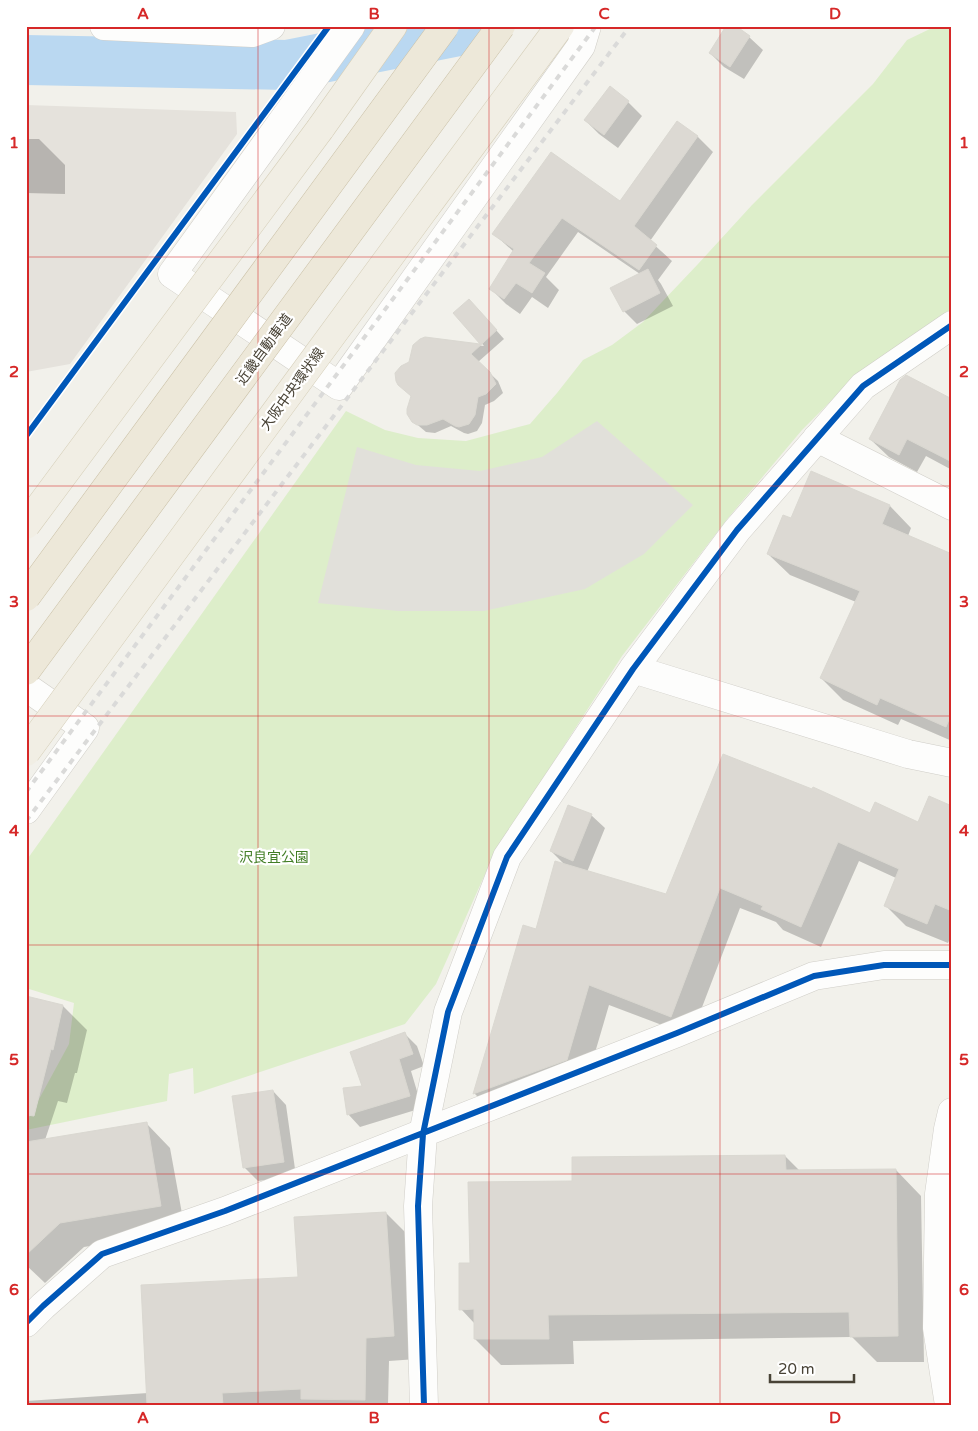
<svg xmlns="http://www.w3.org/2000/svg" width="978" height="1431" viewBox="0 0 978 1431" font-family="'Varela Round','Noto Sans JP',sans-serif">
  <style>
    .industrial { fill: #e5e2dc }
    .green { fill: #ddeeca }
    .parking { fill: #e1e0da }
    .shadow { fill: #0003 }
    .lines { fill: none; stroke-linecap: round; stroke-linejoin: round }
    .river { stroke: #bad8f1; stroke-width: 50 }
    .building { fill: #dcd9d3; stroke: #dad8d1 }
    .minor-casing { stroke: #d0cec8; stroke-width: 29 }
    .tertiary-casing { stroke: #d0cec8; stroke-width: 29 }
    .primary-casing { stroke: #d5ceb8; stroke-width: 29 }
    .minor { stroke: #fdfdfc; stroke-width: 28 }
    .tertiary { stroke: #fdfdfc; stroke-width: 28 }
    .primary { stroke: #f1eee4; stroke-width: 28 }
    .rail { stroke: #dadad9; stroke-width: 4; stroke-dasharray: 6 6; stroke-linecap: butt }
    .primary-bridge-casing { stroke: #d5ceb8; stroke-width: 29; stroke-linecap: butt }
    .motorway-bridge-casing { stroke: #cac0a6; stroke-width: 29; stroke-linecap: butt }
    .primary-bridge { stroke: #f1eee4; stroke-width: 28 }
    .motorway-bridge { stroke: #ede8d9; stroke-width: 28 }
    .cycleway-casing { stroke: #fff; stroke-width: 9 }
    .cycleway { stroke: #0057b8; stroke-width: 6 }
    .grid { fill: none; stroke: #d62828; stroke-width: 1; stroke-opacity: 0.55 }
    .labels { text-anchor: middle; stroke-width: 4.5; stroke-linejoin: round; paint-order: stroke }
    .street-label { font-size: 14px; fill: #494336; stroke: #fff }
    .park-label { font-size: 14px; fill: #427e26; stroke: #fff }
    .neatline { fill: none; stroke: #d62828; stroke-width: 2 }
    .grid-label { font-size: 16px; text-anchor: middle; font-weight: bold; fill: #d62828 }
  </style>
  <rect width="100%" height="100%" fill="#f2f1eb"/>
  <!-- industrial -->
  <path class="industrial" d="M 26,105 L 236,112 L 237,134 L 70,364 L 26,372 Z"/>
  <!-- green -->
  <path class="green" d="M 936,26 L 952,26 L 952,311 L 853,379 L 802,430 L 728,518 L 622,656 L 494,854 L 436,984 L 405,1024 L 194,1094 L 193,1068 L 169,1074 L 167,1101 L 26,1130 L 26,1123 L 69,1044 L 74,1003 L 26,988 L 26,861 L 346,411 L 385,430 L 418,438 L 466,441 L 530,424 L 557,393 L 583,360 L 612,345 L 643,322 L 698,264 L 752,205 L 873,84 L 907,40 Z"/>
  <!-- parking -->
  <path class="parking" d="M 597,421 L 693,505 L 644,554 L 585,589 L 484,611 L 398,611 L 318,603 L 357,447 L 416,465 L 480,471 L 542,457 Z"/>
  <!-- shadow -->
  <path class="shadow" d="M 749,37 L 763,50 L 744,79 L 724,67 L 710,53 Z
    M 610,88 L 628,102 L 642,116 L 618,148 L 599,134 L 585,120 Z
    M 677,122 L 698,137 L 713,152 L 650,241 L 672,261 L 658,280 L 661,284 L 673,306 L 637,324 L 624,311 L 640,274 L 578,232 L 546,277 L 559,290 L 548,308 L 532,297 L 520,314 L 506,304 L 490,288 L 514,252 L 494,234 L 620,202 Z
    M 26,139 L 39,139 L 65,165 L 65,194 L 26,193 Z
    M 480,312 L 504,339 L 478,362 L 498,381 L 503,393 L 494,401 L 485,405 L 482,423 L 477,431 L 468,434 L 464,433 L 451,426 L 435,433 L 426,432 L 413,421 L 411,363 L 425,338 L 484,346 L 455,313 Z
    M 952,401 L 952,470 L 926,456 L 917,472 L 889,457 L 870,439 Z
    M 812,473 L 890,506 L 911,528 L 908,536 L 952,555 L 952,741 L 901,719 L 898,725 L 843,700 L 821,678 L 856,602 L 790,575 L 768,554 L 792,520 Z
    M 952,807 L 952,934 L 948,943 L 906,926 L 885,905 L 896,878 L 859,861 L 821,947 L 783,930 L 776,922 L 740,908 L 691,1036 L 609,1005 L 587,1080 L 494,1113 L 474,1093 L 537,930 L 566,866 L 551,851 L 591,815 L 605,828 L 587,872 L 667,896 L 870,815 L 919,823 Z
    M 26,997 L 63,1006 L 87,1030 L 77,1073 L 75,1073 L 67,1103 L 58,1101 L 45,1140 L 146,1123 L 170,1148 L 185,1230 L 84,1247 L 45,1283 L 26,1265 Z
    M 405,1034 L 417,1046 L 424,1066 L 411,1071 L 422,1108 L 360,1127 L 348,1114 Z
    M 273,1091 L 286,1105 L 296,1176 L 258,1181 L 244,1167 Z
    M 785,1156 L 800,1171 L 896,1170 L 921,1196 L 924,1362 L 877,1362 L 852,1337 L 573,1341 L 574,1364 L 501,1365 L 475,1339 L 475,1324 L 461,1309 L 471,1264 L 573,1182 Z
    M 386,1213 L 410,1237 L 417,1359 L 389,1361 L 388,1405 L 26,1405 L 26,1401 L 148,1393 Z"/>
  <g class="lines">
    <!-- river -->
    <path class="river" d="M 26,60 L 287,65 L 484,26"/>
  </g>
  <!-- building -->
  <path class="building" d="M 726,26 L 736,26 L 750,36 L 730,67 L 709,53 Z
    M 610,86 L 629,101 L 604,135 L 584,120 Z
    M 677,121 L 698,136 L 634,226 L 657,245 L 639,270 L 562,218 L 529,263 L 545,273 L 532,293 L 516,283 L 504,299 L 489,289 L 514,249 L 492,234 L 551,152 L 620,201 Z
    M 648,269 L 660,293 L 623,312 L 610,288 Z
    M 469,299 L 497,330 L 471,354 L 490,372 L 496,384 L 486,394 L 478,397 L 475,415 L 469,424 L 459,427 L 455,426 L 443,419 L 427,425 L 417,425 L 412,422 L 407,414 L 407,409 L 411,396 L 398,385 L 396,381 L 395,373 L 401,366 L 409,362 L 413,345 L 420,339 L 425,337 L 480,344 L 453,313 Z
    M 906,375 L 952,399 L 952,462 L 907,439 L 899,455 L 869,439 L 900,380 Z
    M 811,471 L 890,505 L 882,524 L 952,554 L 952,712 L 946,727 L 880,698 L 877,705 L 820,678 L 860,591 L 767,554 L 783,515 L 791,518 Z
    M 723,754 L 812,789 L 813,787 L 870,813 L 875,802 L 918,822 L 929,796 L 952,806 L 952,911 L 935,904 L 927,924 L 884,906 L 899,869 L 838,842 L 801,927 L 761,909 L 763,906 L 720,888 L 671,1017 L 589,985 L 567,1060 L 473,1094 L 523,925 L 536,929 L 555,861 L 666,894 Z
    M 568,805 L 592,814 L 573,861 L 550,851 Z
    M 26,996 L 63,1005 L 53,1050 L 51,1049 L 34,1116 L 26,1115 Z
    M 405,1032 L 413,1054 L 399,1059 L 410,1096 L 347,1115 L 343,1088 L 362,1086 L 350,1052 Z
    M 273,1090 L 284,1162 L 243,1168 L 232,1096 Z
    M 147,1122 L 161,1206 L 60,1223 L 26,1255 L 26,1142 Z
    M 785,1155 L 786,1170 L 896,1169 L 898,1336 L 850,1337 L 849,1312 L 548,1315 L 549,1339 L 474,1339 L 474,1309 L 459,1310 L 459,1263 L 470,1263 L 468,1182 L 572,1181 L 572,1157 Z
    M 386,1212 L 394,1336 L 366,1338 L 365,1400 L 301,1399 L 301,1389 L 222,1393 L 223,1405 L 147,1405 L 141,1285 L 298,1277 L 294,1217 Z"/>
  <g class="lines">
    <!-- minor casing -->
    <g class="minor-casing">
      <path id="minor" d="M 104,26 L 252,33 L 271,26
        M 351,26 L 172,274 L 339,386 L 581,46 L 587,26
        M 817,438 L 952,506
        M 26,687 L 85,728 L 26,810"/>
    </g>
    <!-- tertiary casing -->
    <g class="tertiary-casing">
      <path id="tertiary" d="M 633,669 L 908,754 L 952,763
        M 26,1323 L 43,1306 L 102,1254 L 225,1211 L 677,1033 L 814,976 L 884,965 L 952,965
        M 424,1405 L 418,1206 L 423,1134 L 448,1012 L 507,857 L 633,669 L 737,530 L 863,386 L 952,325
        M 949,1405 L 937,1328 L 939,1194 L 948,1129 L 952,1112"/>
    </g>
    <!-- primary casing -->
    <g class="primary-casing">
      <path id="primary" d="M 320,129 L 393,26
        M 426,207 L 560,26"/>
    </g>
    <!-- minor -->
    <use href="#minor" class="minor"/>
    <!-- tertiary -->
    <use href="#tertiary" class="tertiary"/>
    <!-- primary -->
    <use href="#primary" class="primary"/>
    <!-- rail -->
    <path class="rail" d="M 26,792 L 596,26
      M 26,821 L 630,26"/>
    <!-- primary-bridge casing -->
    <g class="primary-bridge-casing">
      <path id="primary-bridge" d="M 26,525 L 320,129
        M 26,752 L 426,207"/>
    </g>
    <!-- motorway-bridge casing -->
    <g class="motorway-bridge-casing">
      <path id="motorway-bridge" d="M 26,597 L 445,26
        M 26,671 L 501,26"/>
    </g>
    <!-- primary-bridge -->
    <use href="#primary-bridge" class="primary-bridge"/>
    <!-- motorway-bridge -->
    <use href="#motorway-bridge" class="motorway-bridge"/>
    <!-- cycleway casing -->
    <g class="cycleway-casing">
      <path id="cycleway" d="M 26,436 L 329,26
        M 26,1323 L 43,1306 L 102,1254 L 225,1211 L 677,1033 L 814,976 L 884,965 L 952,965
        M 424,1405 L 418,1206 L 423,1134 L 448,1012 L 507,857 L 633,669 L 737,530 L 863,386 L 952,325"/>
    </g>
    <!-- cycleway -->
    <use href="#cycleway" class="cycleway"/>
  </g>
  <!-- grid -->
  <path class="grid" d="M 258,26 L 258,1405M 489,26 L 489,1405M 720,26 L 720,1405M 26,257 L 952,257M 26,486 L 952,486M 26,716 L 952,716M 26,945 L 952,945M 26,1174 L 952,1174"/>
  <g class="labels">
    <!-- street labels -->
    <g class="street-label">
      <text transform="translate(264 349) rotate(-54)" y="5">近畿自動車道</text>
      <text transform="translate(292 389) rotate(-54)" y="5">大阪中央環状線</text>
    </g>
    <!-- park labels -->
    <g class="park-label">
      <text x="274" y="862">沢良宜公園</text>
    </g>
  </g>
  <!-- border -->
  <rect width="978" height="1431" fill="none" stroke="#ffffff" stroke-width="55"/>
  <!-- scale -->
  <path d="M770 1374v8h84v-8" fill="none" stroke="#494336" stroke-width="2.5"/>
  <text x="778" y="1374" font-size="15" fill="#494336" stroke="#ffffff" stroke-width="4" paint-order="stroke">20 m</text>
  <rect x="28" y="28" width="922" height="1376" class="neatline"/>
  <g class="grid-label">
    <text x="143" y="19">A</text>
    <text x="374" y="19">B</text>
    <text x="604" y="19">C</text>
    <text x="835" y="19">D</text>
    <text x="14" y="148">1</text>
    <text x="964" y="148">1</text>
    <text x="14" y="377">2</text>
    <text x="964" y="377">2</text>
    <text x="14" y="607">3</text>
    <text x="964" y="607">3</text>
    <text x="14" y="836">4</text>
    <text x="964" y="836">4</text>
    <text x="14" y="1065">5</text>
    <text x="964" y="1065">5</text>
    <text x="14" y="1295">6</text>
    <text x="964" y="1295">6</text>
    <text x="143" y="1423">A</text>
    <text x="374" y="1423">B</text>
    <text x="604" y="1423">C</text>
    <text x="835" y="1423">D</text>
  </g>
</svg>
